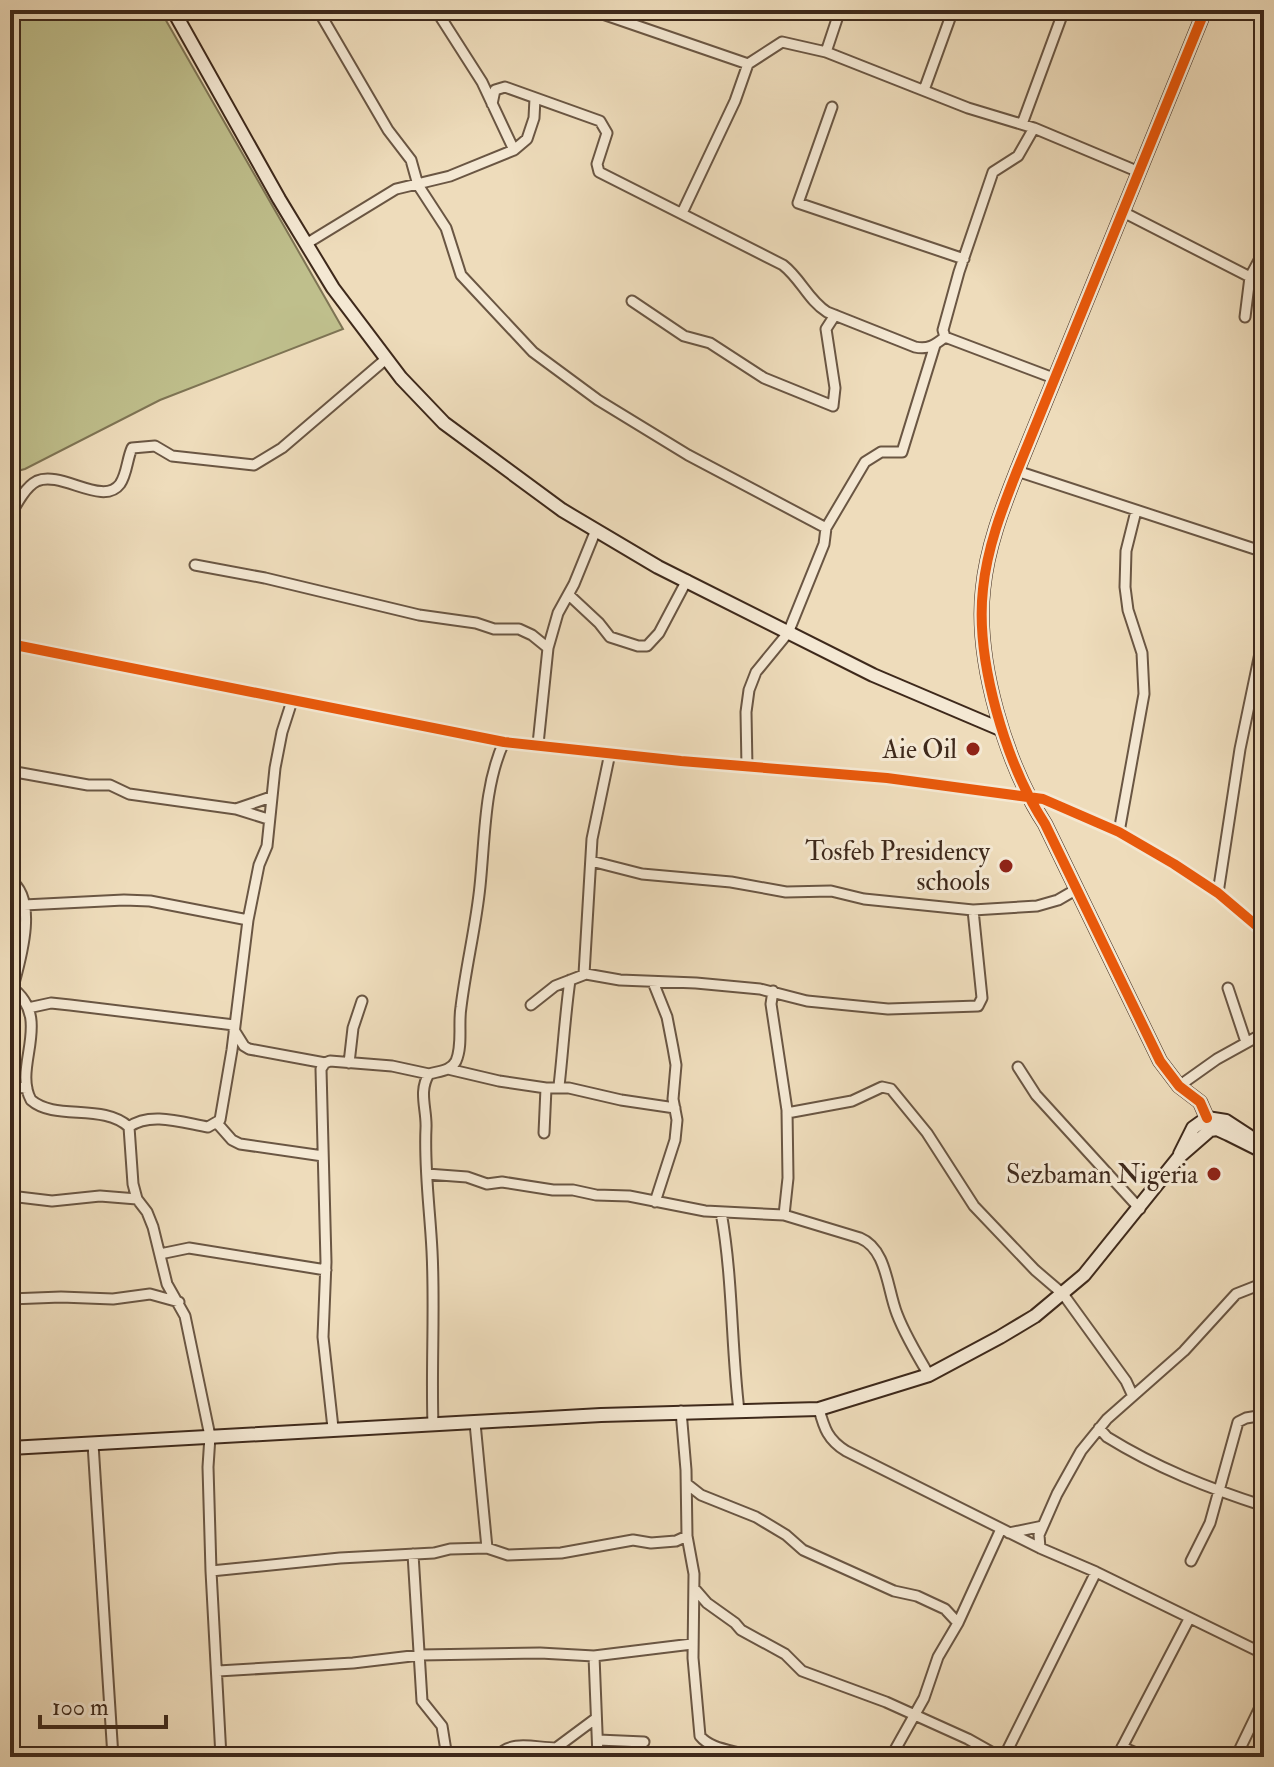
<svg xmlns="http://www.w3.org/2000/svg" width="1274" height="1767" viewBox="0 0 1274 1767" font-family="'IM FELL Double Pica',serif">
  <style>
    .green { fill: #bfbf8c; stroke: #7e7454; stroke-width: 2 }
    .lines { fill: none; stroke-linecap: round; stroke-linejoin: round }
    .street-casing { stroke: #6a5643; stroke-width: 13 }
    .secondary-casing { stroke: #3e291b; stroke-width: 16 }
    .street { stroke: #f4e8d3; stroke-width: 9 }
    .secondary { stroke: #f4e8d3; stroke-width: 12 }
    .cycleway-casing { stroke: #f4e8d3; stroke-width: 15 }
    .cycleway { stroke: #e8590c; stroke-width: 10 }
    .poi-dot { fill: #8f2418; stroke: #f4e8d3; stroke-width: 3 }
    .labels { text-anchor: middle; stroke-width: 6; stroke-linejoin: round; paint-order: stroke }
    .poi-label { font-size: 26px; fill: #3e291b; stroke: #f4e8d3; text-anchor: end }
  </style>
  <rect width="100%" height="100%" fill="#eedcbb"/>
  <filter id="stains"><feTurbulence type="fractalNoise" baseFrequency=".0025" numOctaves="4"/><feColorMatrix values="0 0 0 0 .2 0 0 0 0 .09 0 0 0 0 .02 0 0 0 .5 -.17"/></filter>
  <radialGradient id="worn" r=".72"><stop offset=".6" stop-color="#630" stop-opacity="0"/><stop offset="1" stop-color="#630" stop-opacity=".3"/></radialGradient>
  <!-- green -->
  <path class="green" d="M 10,10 L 160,10 L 343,329 L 160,400 L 25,469 L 10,473 Z"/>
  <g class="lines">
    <!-- street casing -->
    <g class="street-casing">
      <path id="street" d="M 318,10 L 388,130 L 411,160 L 418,185 L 446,228 L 461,275 L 533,352 L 598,400 L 688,455 L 826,528
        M 436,10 L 482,82 L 514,150
        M 591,10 L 748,64 L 782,42 L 826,52 L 968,108 L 1034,128 L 1139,172
        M 826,52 L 840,10
        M 924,90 L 953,10
        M 492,104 L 495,90 L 505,87 L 600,121 L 607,133 L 597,164 L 599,172 L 783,265 C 801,279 808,300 827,312 L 915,347 C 928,350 935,345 945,337
        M 832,107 L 798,203 L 964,259
        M 1022,124 L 1064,10
        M 1123,212 L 1250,277
        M 682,213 L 735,101 L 748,64
        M 306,244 L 396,189 L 450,176 L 514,150 L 527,139 L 534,118 L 535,98
        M 632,301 L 684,336 L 710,343 L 764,378 L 833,406 L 835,388 L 826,329 L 835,315
        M 1245,317 L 1250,277 L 1264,251
        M 945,337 L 943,330 L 959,272 L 993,172 L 1018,156 L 1034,128
        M 945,337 L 1056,379
        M 1017,471 L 1264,552
        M 10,516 C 16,505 25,487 37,481 C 61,470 103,507 120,484 C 127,474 127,459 132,448 L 155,446 L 172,456 L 254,465 L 282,448 L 386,359
        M 195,565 L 265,578 L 419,615 L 476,623 L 494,629 L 519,629 L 532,635 L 548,648
        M 569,595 L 599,623 L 610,637 L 638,646 L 647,646 L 659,633 L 687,580
        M 10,644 L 504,742 L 681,761 L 887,778 L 1043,799 L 1119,832 L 1174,864 L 1218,893 L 1264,932
        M 10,659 L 17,645
        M 538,744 L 548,648 L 558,613 L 574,584 L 596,530
        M 747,767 L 746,712 L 749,690 L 756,672 L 788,633 L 824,544 L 826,528 L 865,462 L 881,452 L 902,452 L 935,345
        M 10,771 L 88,785 L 110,785 L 129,794 L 236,809 L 268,819
        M 236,809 L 271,797
        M 1119,832 L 1144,694 L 1142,653 L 1128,610 L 1125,587 L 1126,551 L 1136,511
        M 591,861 L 642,874 L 731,882 L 786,892 L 831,891 L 864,899 L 973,910 L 1037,906 L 1058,900 L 1077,889
        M 10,880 C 39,899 20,961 13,987
        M 1218,893 L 1240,749 L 1264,634
        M 24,905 L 124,900 L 150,901 L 248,920
        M 584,974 L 592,839 L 610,753
        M 653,982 L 667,1017 L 673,1048 L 676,1065 L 673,1099 L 677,1120 L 675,1140 L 655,1202
        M 10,986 C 55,1019 12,1065 31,1100 C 55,1121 103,1103 129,1127
        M 1228,988 L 1246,1042
        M 773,991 L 771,1004 L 787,1110 L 788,1178 L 784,1215
        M 531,1005 L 555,986 L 586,974 L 620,980 L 696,983 L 760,989 L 807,1001 L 888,1009 L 978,1006 L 982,998 L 973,910
        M 28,1008 L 51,1003 L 70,1005 L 234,1025
        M 234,1030 L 244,1046 L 249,1049 L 325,1063 L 330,1061 L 392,1066 L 429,1074
        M 325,1063 L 321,1069 L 326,1262 L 323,1337 L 333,1428
        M 349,1063 L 353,1028 L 362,1001
        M 1018,1067 L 1036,1095 L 1140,1209
        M 448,1069 L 499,1081 L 546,1088 L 569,1088 L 621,1100 L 675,1108
        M 559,1086 C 563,1051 565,1015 570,980
        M 1179,1086 L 1217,1059 L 1264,1033
        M 10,1087 L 27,1088
        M 787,1113 L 852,1101 L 882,1087 L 891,1089 L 927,1133 L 974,1206 L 1035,1270 L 1063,1294 L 1126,1381 L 1132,1394
        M 217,1123 L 232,1140 L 240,1144 L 323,1156
        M 129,1127 L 133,1184 L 137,1199 L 147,1212 L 153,1227 L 167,1284 L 185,1316 L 210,1436 L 208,1467 L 211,1571 L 221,1757
        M 129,1127 C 150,1111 184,1123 208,1127 L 220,1120 L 232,1050 L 248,920 L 259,865 L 267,846 L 275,768 L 282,732 L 292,701
        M 544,1133 L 546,1088
        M 427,1174 L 467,1177 L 487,1184 L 502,1182 L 553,1190 L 573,1190 L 596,1195 L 629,1196 L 705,1211 L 784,1215 L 860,1238 C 887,1249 887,1289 897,1314 C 905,1335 917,1355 929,1375
        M 10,1196 L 52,1201 L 100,1196 L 137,1199
        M 721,1212 C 733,1279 731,1344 739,1411
        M 160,1254 L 189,1248 L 326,1270
        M 10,1299 L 61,1297 L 113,1299 L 150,1294 L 179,1302
        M 819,1409 C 824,1428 828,1440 846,1451 L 1040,1548 L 1096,1572 L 1264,1654
        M 681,1411 L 686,1470 L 687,1536 L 694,1574 L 693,1658 L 700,1736 C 711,1750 735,1750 752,1757
        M 475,1423 L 487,1548
        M 433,1425 C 431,1367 435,1309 432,1251 C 430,1210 424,1169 426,1128 C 427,1109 418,1092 429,1074 C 439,1071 451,1071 456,1061 C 463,1045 458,1024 461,1007 C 466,966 476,926 480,886 C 485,838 484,785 504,742
        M 1099,1428 L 1107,1437 C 1157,1468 1208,1488 1264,1506
        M 93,1444 L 113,1757
        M 687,1484 L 701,1495 L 756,1517 L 786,1535 L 803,1550 L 894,1591 L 917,1596 L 932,1603 L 945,1609 L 958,1623
        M 1009,1533 L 1043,1526
        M 1040,1548 L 1039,1535 L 1057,1494 L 1081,1451 L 1107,1419 L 1184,1351 L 1236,1294 L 1264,1283
        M 413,1554 L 422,1701 L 442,1726 L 447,1757
        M 1191,1561 L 1210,1523 L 1238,1422 L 1246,1418 L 1264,1415
        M 211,1571 L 340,1558 L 434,1553 L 450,1549 L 487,1548 L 508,1555 L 561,1553 L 633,1540 L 651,1543 L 676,1541 L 687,1536
        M 694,1588 L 707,1603 L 735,1623 L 741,1630 L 785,1654 L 802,1671 L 886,1702 L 968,1739 L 1000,1757
        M 594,1656 L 598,1757
        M 218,1671 L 353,1663 L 420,1655 L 540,1653 L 594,1656 L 692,1644
        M 598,1740 L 644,1742
        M 1122,1747 L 1145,1757
        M 470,1757 L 496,1756
        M 496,1757 C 512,1739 534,1748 556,1748
        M 553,1757 L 556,1748 L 595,1719
        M 891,1757 L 924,1698 L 938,1657 L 958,1623 L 1001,1529
        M 1004,1757 L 1096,1572
        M 1117,1757 L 1189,1619
        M 1236,1757 L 1264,1699"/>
    </g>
    <!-- secondary casing -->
    <g class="secondary-casing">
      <path id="secondary" d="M 173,10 L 279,199 L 333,288 L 401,378 L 444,423 L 562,510 L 658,567 L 873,675 L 1000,729
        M 1205,10 L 1017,471 C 1002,509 987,548 983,589 C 975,661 1006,764 1045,824 L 1160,1061 L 1179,1086 L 1200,1102 L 1207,1118
        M 1180,1154 L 1193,1128 L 1207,1118 L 1226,1121 L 1249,1136
        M 10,1448 L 601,1415 L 819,1409 L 929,1375 L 1000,1337 L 1035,1316 L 1084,1275 L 1179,1157 L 1210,1130 L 1217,1129 L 1228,1134 L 1264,1152"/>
    </g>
    <!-- street -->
    <use href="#street" class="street"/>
    <!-- secondary -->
    <use href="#secondary" class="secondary"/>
    <!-- cycleway casing -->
    <g class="cycleway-casing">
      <path id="cycleway" d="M 1205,10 L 1017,471 C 1002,509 987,548 983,589 C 975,661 1006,764 1045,824 L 1160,1061 L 1179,1086 L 1200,1102 L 1207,1118
        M 10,644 L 504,742 L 681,761 L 887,778 L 1043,799 L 1119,832 L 1174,864 L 1218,893 L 1264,932"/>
    </g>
    <!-- cycleway -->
    <use href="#cycleway" class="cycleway"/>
  </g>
  <!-- markers -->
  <g class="poi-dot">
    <circle cx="973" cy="749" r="8"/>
    <circle cx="1006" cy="866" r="8"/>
    <circle cx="1214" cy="1174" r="8"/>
  </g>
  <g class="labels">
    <!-- poi labels -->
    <g class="poi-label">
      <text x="957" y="758">Aie Oil</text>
      <text x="990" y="860">Tosfeb Presidency<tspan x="990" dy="30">schools</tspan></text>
      <text x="1198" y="1183">Sezbaman Nigeria</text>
    </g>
  </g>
  <!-- margin -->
  <rect width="1274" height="1767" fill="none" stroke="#eedcbb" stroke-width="40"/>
  <rect x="12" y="12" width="1250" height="1743" fill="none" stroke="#3e291b" stroke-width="4"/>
  <rect x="20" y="20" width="1234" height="1727" fill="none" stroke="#3e291b" stroke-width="2"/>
  <!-- scale -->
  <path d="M40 1715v12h126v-12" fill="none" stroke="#3e291b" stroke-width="4"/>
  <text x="52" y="1715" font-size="24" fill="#3e291b" stroke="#f4e8d3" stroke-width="6" paint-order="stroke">100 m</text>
  <rect width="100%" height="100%" filter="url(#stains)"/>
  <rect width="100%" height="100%" fill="url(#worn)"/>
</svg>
